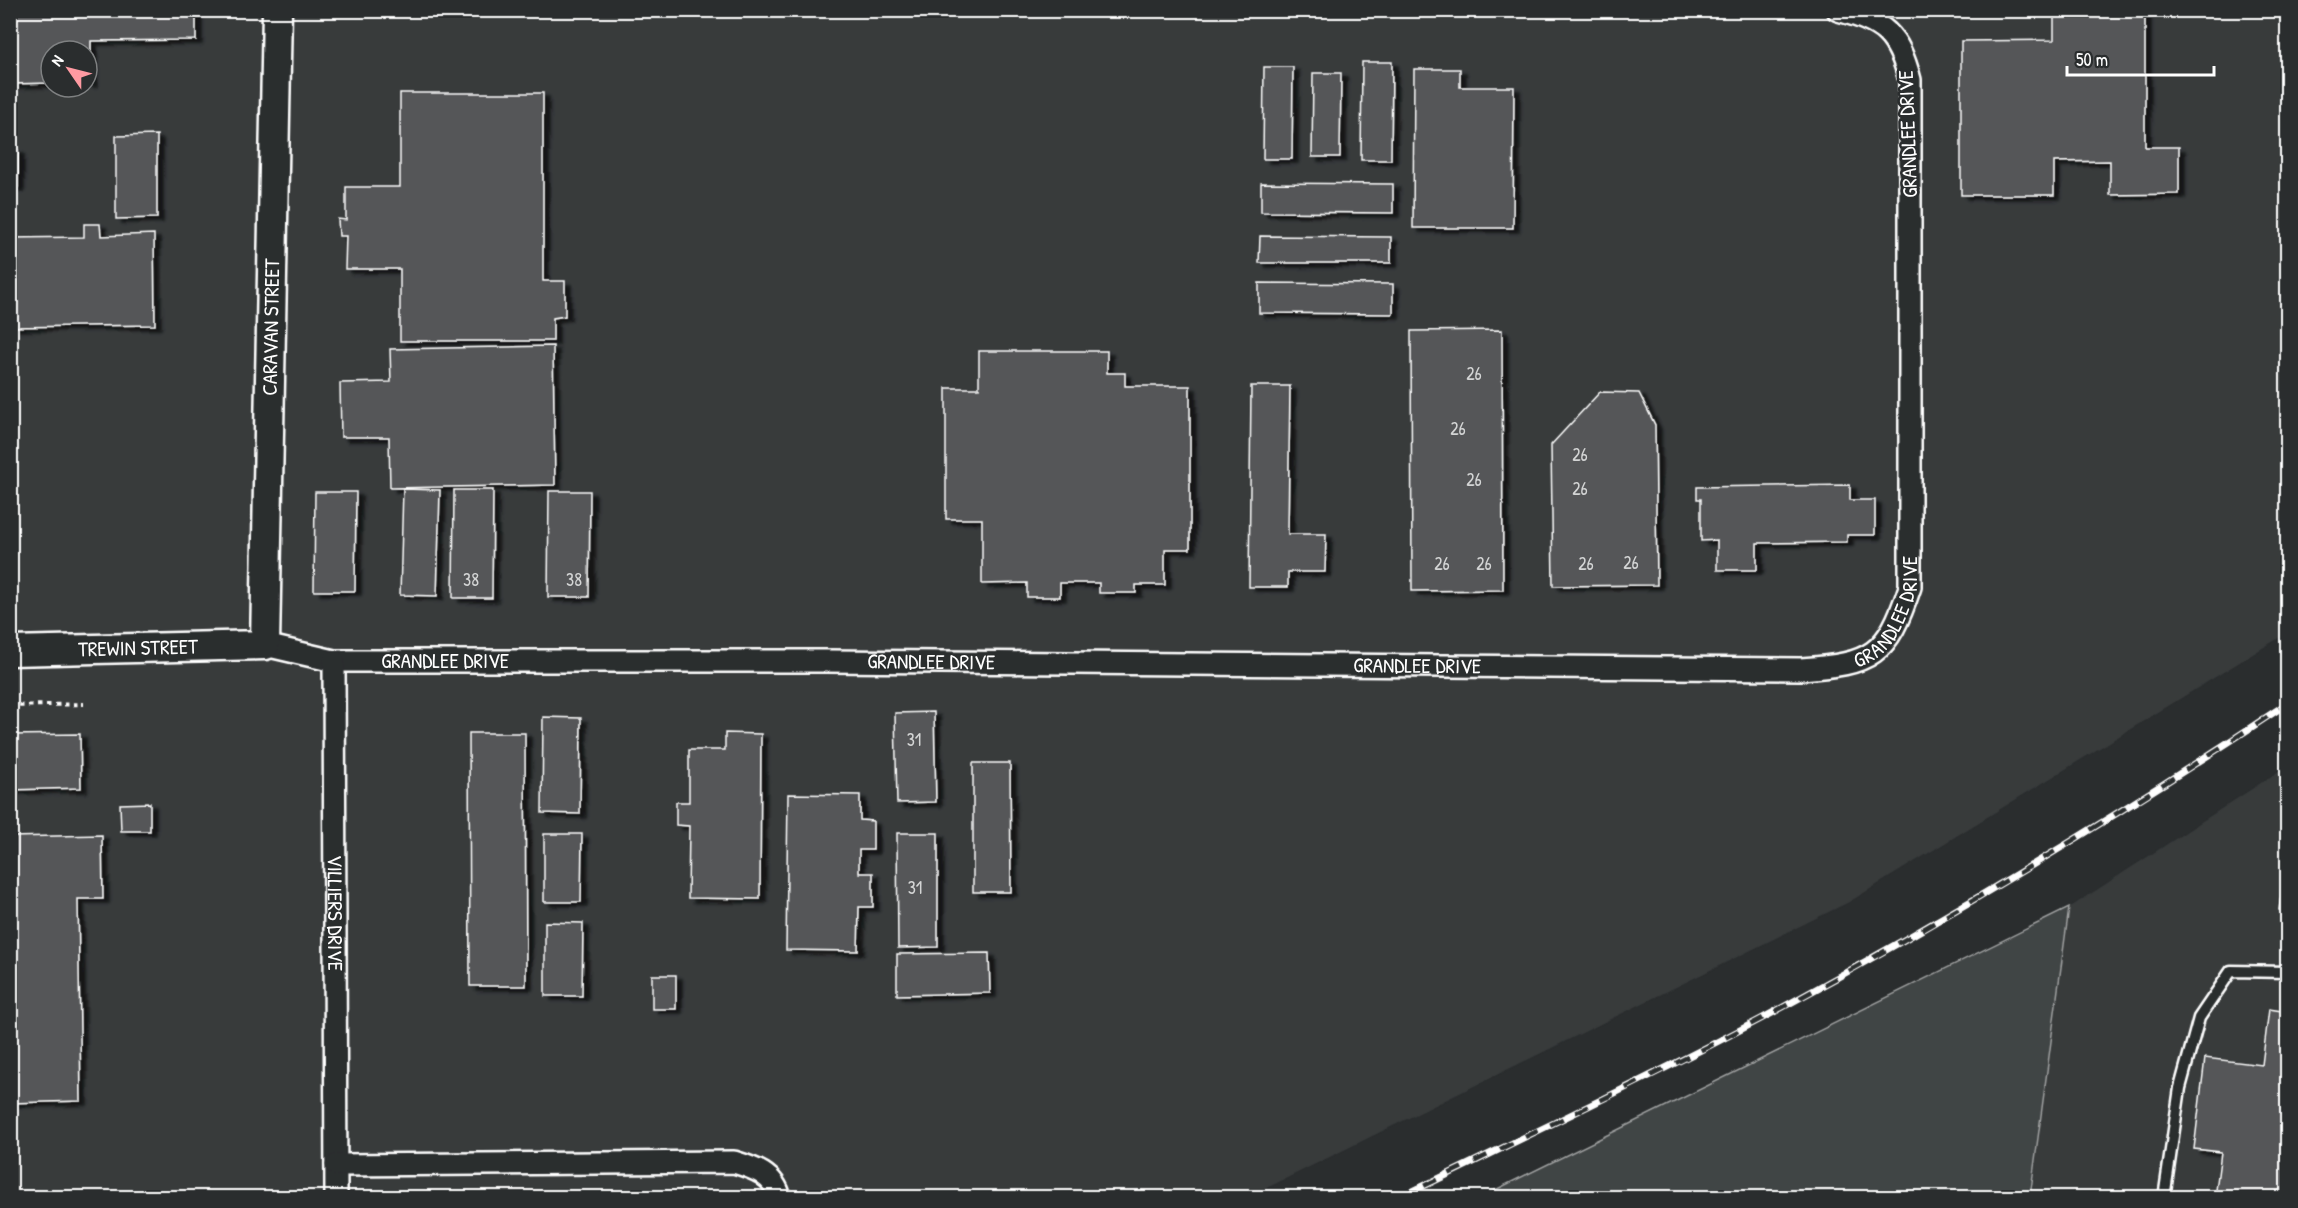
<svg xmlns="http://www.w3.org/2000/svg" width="2298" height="1208" viewBox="0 0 2298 1208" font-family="'Patrick Hand',sans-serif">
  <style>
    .built { fill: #373a3b; fill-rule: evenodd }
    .green { fill: #414445; stroke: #a0a2a2; stroke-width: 1.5 }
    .building { fill: #555758; stroke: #fff; stroke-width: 1.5; filter: url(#shadow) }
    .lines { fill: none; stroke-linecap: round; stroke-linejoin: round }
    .lane-casing { stroke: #fff; stroke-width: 15 }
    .street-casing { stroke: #fff; stroke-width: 26 }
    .secondary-casing { stroke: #fff; stroke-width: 33 }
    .path { stroke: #fff; stroke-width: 4; stroke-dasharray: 4.5 4.5; stroke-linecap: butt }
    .lane { stroke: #2a2d2e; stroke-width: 10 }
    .street { stroke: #2a2d2e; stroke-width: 21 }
    .secondary { stroke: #2a2d2e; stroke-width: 28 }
    .rail-casing { stroke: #fff; stroke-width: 7 }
    .rail { stroke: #2a2d2e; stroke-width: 4.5; stroke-dasharray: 14; stroke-linecap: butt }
    .labels { text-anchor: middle; stroke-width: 5; stroke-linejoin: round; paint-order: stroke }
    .number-label { font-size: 18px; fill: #d4d5d5 }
    .street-label { font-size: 21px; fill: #fff; stroke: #2a2d2e }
  </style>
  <defs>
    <filter id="shadow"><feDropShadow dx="6" dy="4" stdDeviation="1.5" flood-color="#0009"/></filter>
  </defs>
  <rect width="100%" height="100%" fill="#2a2d2e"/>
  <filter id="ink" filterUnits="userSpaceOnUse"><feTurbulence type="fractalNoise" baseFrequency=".0167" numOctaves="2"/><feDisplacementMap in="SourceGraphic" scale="12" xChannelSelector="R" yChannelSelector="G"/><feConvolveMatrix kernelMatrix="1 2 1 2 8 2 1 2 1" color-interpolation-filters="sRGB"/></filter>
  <g filter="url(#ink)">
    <!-- built -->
    <path class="built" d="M 10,11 L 2287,11 L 2287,633 L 1849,902 L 1248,1197 L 11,1197 ZM 51,51 L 87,51 L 87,87 L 51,87 Z
      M 2287,766 L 2287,1197 L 2030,1198 L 2069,908 Z"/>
    <!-- green -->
    <path class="green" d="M 2069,908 L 2030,1197 L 1481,1197 Z"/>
    <!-- building -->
    <path class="building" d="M 10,10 L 196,10 L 196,40 L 91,41 L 91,83 L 87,83 L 87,51 L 51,51 L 51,83 L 10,84 Z
      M 2054,10 L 2145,10 L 2145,147 L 2179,147 L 2179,194 L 2110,195 L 2110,161 L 2054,162 L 2054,195 L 1961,195 L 1961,41 L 2054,40 Z
      M 1362,62 L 1392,62 L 1391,160 L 1361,160 Z
      M 1264,67 L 1293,67 L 1292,159 L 1263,159 Z
      M 1414,69 L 1460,69 L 1460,87 L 1514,87 L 1513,228 L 1413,228 Z
      M 1313,73 L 1341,73 L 1340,157 L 1312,157 Z
      M 400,93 L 543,93 L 543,281 L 565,281 L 565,316 L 553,318 L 553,341 L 400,341 L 400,269 L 345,269 L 346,236 L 339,236 L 338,219 L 346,220 L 346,187 L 400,187 Z
      M 157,135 L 157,218 L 116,219 L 116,136 Z
      M 10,150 L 18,150 L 18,187 L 10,187 Z
      M 1261,183 L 1393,184 L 1393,213 L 1261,212 Z
      M 84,224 L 100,224 L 101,236 L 154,234 L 155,325 L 10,327 L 10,238 L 84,237 Z
      M 1260,236 L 1391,237 L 1391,263 L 1259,263 Z
      M 1259,283 L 1393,284 L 1393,314 L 1259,313 Z
      M 1502,330 L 1503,590 L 1412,591 L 1411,331 Z
      M 553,346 L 555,485 L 390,488 L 389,437 L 341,437 L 340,383 L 391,382 L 390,349 Z
      M 979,351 L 1107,351 L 1107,373 L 1125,373 L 1125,386 L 1190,386 L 1190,549 L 1165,549 L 1165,585 L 1136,585 L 1136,593 L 1099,593 L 1099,583 L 1060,583 L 1060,597 L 1027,597 L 1027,583 L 982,584 L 982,519 L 946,519 L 946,388 L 979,388 Z
      M 1251,386 L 1290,386 L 1288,534 L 1326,534 L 1325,572 L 1288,572 L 1288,587 L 1249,587 Z
      M 1600,392 L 1639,393 L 1655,425 L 1657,585 L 1553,586 L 1551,445 Z
      M 1850,485 L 1850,500 L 1875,500 L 1875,535 L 1847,535 L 1847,542 L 1757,543 L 1757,570 L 1717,570 L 1717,540 L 1701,541 L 1701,499 L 1697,499 L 1697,487 Z
      M 403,489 L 440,490 L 437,596 L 400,595 Z
      M 454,490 L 493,490 L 492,598 L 453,598 Z
      M 549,491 L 590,491 L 589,597 L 548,597 Z
      M 315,492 L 356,492 L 355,591 L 314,591 Z
      M 934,712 L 936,802 L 897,803 L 895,713 Z
      M 543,717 L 581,718 L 580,814 L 542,813 Z
      M 469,733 L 525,733 L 526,986 L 470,986 Z
      M 725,733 L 761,734 L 760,899 L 688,898 L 689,826 L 676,825 L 676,802 L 689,802 L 689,750 L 725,750 Z
      M 80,734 L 81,788 L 10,790 L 10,735 Z
      M 973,763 L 1010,763 L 1011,892 L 973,892 Z
      M 788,794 L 860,795 L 860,820 L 873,821 L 873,850 L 859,850 L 859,873 L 873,873 L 873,907 L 859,907 L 858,951 L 786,950 Z
      M 150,803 L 150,831 L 121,831 L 120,804 Z
      M 897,833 L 938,833 L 938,947 L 898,948 Z
      M 544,834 L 582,834 L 581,902 L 544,902 Z
      M 102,835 L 103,899 L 78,899 L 81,1101 L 10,1103 L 10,837 Z
      M 2283,879 L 2288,880 L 2288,912 L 2279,910 Z
      M 545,922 L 583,923 L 582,996 L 545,996 Z
      M 989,953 L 990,993 L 897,995 L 897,954 Z
      M 652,975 L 676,975 L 676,1009 L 652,1009 Z
      M 2269,1009 L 2288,1012 L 2288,1198 L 2215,1198 L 2221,1152 L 2194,1149 L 2205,1058 L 2262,1065 Z"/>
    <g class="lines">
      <!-- lane casing -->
      <g class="lane-casing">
        <path id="lane" d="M 2164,1198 L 2180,1088 L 2199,1018 L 2231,971 L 2288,972"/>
      </g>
      <!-- street casing -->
      <g class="street-casing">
        <g id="street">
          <path id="s1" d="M 265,645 L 334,661 L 826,661 L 1801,669 C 1872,664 1887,656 1910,587 L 1910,80 C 1898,34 1884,22 1838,10"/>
          <path id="s2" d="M 334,661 L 336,1198"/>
          <path d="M 336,1165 L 734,1162 C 754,1168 774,1174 780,1198"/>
        </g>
      </g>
      <!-- secondary casing -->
      <g class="secondary-casing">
        <g id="secondary">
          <path id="s3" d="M 10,651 L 265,645 L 277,10"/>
        </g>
      </g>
      <!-- path -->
      <path class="path" d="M 10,706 L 84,704"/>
      <!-- lane -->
      <use href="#lane" class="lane"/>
      <!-- street -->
      <use href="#street" class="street"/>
      <!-- secondary -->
      <use href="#secondary" class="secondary"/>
      <!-- rail casing -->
      <g class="rail-casing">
        <path id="rail" d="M 1399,1198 C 1520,1139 1642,1082 1761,1019 C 1942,922 2117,817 2288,703"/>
      </g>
      <!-- rail -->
      <use href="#rail" class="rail"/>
    </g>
  </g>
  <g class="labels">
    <!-- number labels -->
    <g class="number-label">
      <text x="1474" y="380">26</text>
      <text x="1458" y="435">26</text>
      <text x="1580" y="461">26</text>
      <text x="1474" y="486">26</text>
      <text x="1580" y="495">26</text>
      <text x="1631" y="569">26</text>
      <text x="1442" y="570">26</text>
      <text x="1484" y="570">26</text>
      <text x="1586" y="570">26</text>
      <text x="471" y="586">38</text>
      <text x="574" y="586">38</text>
      <text x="914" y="746">31</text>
      <text x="915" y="894">31</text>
    </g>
    <!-- street labels -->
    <g class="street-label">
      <text transform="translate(1908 134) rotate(-92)" y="7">GRANDLEE DRIVE</text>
      <text dy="7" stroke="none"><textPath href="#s3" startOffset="573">CARAVAN STREET</textPath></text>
      <text dy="7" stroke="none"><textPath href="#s1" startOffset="1656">GRANDLEE DRIVE</textPath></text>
      <text dy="7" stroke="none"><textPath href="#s3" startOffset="128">TREWIN STREET</textPath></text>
      <text dy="7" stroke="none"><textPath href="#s1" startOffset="182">GRANDLEE DRIVE</textPath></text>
      <text dy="7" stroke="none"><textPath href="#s1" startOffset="668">GRANDLEE DRIVE</textPath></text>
      <text dy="7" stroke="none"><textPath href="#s1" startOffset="1154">GRANDLEE DRIVE</textPath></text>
      <text dy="7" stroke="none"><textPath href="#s2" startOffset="252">VILLIERS DRIVE</textPath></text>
    </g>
  </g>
  <!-- margin -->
  <rect width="2298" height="1208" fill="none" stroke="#2a2d2e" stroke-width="36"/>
  <rect x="18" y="18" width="2262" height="1172" fill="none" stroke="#fff" stroke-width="2" filter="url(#ink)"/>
  <!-- north arrow -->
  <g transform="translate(69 69) rotate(305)"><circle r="28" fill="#2a2d2e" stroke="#7f8182" stroke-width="1.5"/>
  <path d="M0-4.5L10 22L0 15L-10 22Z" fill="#ff9aa2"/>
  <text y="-9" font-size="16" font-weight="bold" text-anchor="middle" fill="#ffffff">N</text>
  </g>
  <!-- scale -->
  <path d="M2067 66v9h147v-9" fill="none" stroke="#ffffff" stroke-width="3"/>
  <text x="2076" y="66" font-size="18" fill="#ffffff" stroke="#2a2d2e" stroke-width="4.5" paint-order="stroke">50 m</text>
</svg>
